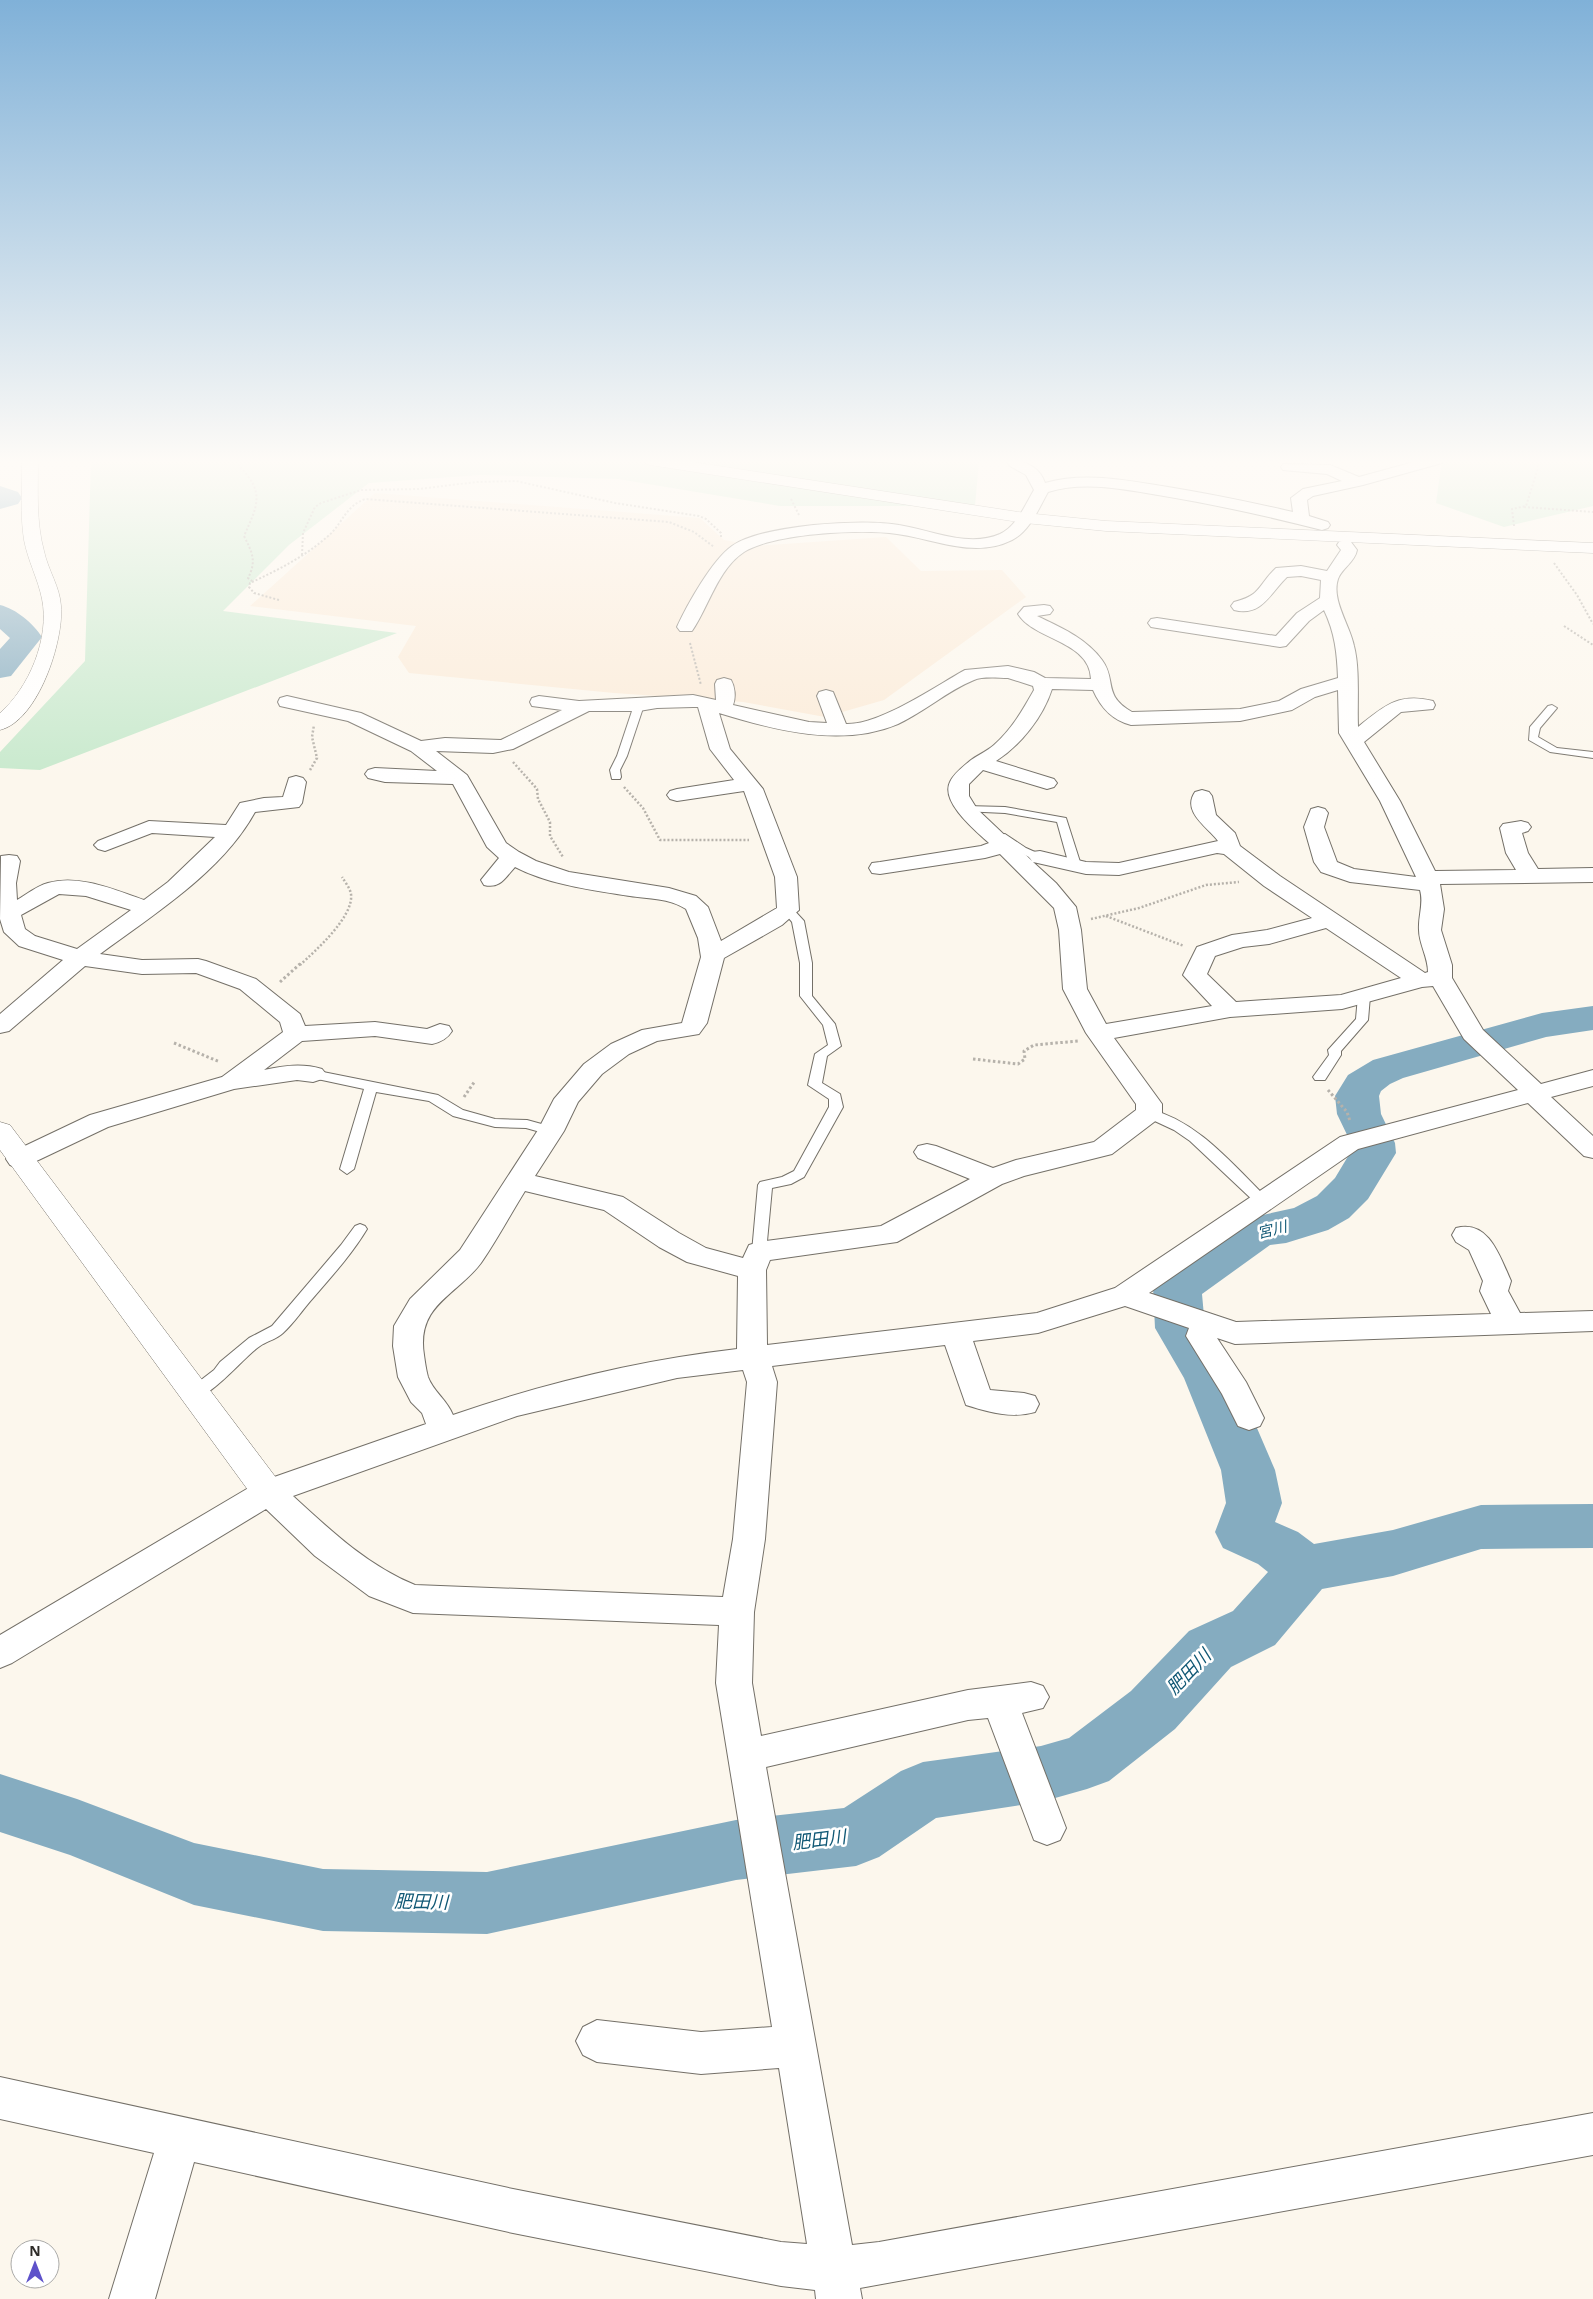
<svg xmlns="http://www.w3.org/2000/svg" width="1593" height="2299" viewBox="0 0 1593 2299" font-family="'Open Sans','Noto Sans JP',sans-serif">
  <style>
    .education { fill: #fbebd8 }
    .green { fill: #c8e9cd }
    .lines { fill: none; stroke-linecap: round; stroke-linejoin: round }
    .river { fill: #85acc0; fill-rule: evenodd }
    .service-casing { stroke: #747068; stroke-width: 2 }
    .minor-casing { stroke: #747068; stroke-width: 2 }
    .tertiary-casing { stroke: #747068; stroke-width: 1 }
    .primary-casing { stroke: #747068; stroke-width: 1 }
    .path-far2 { stroke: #b6b2ab; stroke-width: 2; stroke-dasharray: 2 2; stroke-linecap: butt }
    .path-far1 { stroke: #b6b2ab; stroke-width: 2.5; stroke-dasharray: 2 2; stroke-linecap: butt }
    .path { stroke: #b6b2ab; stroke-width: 3; stroke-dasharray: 2.5 2.5; stroke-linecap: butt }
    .service { fill: #fff; fill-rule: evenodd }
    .minor { fill: #fff; fill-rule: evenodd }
    .tertiary { fill: #fff; fill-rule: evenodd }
    .primary { fill: #fff; fill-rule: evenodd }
    .labels { text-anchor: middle; stroke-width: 5; stroke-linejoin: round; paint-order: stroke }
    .water-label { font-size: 15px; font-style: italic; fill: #105875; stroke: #fff }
    .near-water-label { font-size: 18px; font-style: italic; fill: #105875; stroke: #fff }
  </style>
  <rect width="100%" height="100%" fill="#fcf7ed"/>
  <!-- education -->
  <path class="education" d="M 375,493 L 700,518 L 724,540 L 756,546 L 886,537 L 921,571 L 1002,570 L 1026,597 L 884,700 L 825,717 L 743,702 L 614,693 L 409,673 L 398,657 L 416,626 L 250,606 Z"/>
  <!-- green -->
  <path class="green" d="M 91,460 L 982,460 L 979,461 L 975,506 L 780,506 L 618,479 L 480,475 L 369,483 L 289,545 L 223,611 L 397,633 L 40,770 L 0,768 L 0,752 L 85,661 Z
    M 1442,460 L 1593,460 L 1593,506 L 1504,527 L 1436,503 Z"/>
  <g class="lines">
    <!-- river -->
    <path class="river" d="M 0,486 L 18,492 L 22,498 L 18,504 L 0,509 Z
      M 0,605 C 16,609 33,623 42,637 L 11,676 L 0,678 L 0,649 L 10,638 L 0,629 Z
      M 1593,1006 L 1593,1030 L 1546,1037 L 1403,1078 L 1390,1084 L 1381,1091 L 1379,1096 L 1381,1114 L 1395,1143 L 1396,1153 L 1368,1199 L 1349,1218 L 1328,1230 L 1286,1243 L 1270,1245 L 1202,1294 L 1205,1327 L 1235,1377 L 1275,1470 L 1282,1503 L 1275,1522 L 1298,1532 L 1314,1544 L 1393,1530 L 1481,1505 L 1593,1504 L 1593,1548 L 1481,1549 L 1393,1576 L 1322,1589 L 1275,1645 L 1231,1667 L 1175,1729 L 1109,1781 L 1087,1789 L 1041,1802 L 936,1818 L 879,1857 L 856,1866 L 736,1880 L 487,1934 L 323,1931 L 194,1905 L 70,1855 L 0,1832 L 0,1774 L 77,1799 L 194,1843 L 323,1869 L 487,1872 L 736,1820 L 844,1808 L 901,1771 L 923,1762 L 1041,1746 L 1069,1738 L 1131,1691 L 1189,1631 L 1233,1611 L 1268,1572 L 1258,1564 L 1223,1548 L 1215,1532 L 1226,1503 L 1221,1470 L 1184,1378 L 1155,1328 L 1153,1287 L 1160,1275 L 1240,1220 L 1294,1208 L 1317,1196 L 1335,1178 L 1350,1153 L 1351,1143 L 1337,1114 L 1335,1096 L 1348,1075 L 1373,1060 L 1542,1013 Z"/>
    <!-- service casing -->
    <g class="service-casing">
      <path id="service" d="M 639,702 L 644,705 L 627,756 L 620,770 L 621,777 L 620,779 L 612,779 L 610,770 L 617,756 L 634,705 Z
        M 1552,705 L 1557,708 L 1540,728 L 1538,737 L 1557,748 L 1593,752 L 1593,758 L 1550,752 L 1529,740 L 1530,727 L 1548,706 Z
        M 966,806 L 1005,807 L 1066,818 L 1081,865 L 1075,868 L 1069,865 L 1057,822 L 1005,813 L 962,811 L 961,809 Z
        M 1005,834 L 1026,848 L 1046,857 L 1044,859 C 1027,863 1015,844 1003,841 C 1001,840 998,841 995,840 L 993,838 L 995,836 Z
        M 788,906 L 792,908 L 804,921 L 812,963 L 812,996 L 835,1024 L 841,1046 L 827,1056 L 822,1083 L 840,1094 L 843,1107 L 804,1177 L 791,1184 L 772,1188 L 766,1252 L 764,1256 L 754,1256 L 752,1252 L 758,1185 L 760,1182 L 782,1177 L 794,1171 L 829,1107 L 829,1099 L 808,1085 L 815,1054 L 828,1045 L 823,1025 L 800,996 L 800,963 L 792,922 L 782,910 Z
        M 1364,992 L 1370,996 L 1368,1020 L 1341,1051 L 1341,1055 L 1325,1080 L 1315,1080 L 1313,1077 L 1329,1055 L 1328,1050 L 1356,1019 L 1358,996 Z
        M 313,1070 L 438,1095 L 463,1110 L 495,1119 L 527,1120 L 556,1128 L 558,1131 L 551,1135 L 526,1128 L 495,1127 L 453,1116 L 429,1101 L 376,1092 L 354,1169 L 347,1174 L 340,1169 L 364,1089 L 308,1077 L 306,1074 Z
        M 1149,1109 C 1198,1121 1233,1165 1268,1199 L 1270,1202 L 1268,1205 L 1258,1205 L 1190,1141 L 1174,1130 L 1144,1116 L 1142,1113 L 1144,1110 Z
        M 360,1224 L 365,1226 L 367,1229 C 352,1254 332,1276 313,1298 C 303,1309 294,1323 283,1333 C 277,1339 267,1341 260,1346 C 243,1357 207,1404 188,1398 L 186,1394 L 188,1390 L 214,1370 L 220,1362 L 249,1338 L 272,1326 L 341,1245 L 355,1226 Z"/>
    </g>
    <!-- minor casing -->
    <g class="minor-casing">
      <path id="minor" d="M 1005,460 C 1022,460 1039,465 1045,483 C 1084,472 1123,480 1162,486 C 1206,493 1249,502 1293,512 L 1291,498 L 1303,489 L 1342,481 L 1327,474 L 1283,470 L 1281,467 L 1283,464 L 1330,465 L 1359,477 L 1421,460 L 1444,460 L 1442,463 L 1363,485 L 1313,496 L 1307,500 L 1309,516 L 1328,522 L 1330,525 L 1328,528 L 1322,530 C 1267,516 1213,504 1158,495 C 1121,489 1084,481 1048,492 C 1039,508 1030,531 1012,540 C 974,559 935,539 897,534 C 862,529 774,533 744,552 C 718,569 709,606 692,631 L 680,631 L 677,627 C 687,605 712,560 732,546 C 762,525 864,518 899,525 C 931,530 968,548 1000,534 C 1017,526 1025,505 1034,490 L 1026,475 L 1010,466 Z
        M 1345,540 L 1351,542 L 1357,550 C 1355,562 1342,568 1338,579 C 1331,600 1350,625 1354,646 C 1360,669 1357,702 1358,727 C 1383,707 1398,692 1433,701 L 1435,705 L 1433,709 L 1401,712 L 1364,742 L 1400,801 L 1435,871 L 1516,870 L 1506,853 L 1500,828 L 1503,824 L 1521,821 L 1528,823 L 1531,827 L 1528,831 L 1522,833 L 1528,853 L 1538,869 L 1593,868 L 1593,882 L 1440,884 L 1444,909 L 1441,930 L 1452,965 L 1452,978 L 1483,1030 L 1541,1084 L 1593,1070 L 1593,1086 L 1551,1097 L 1593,1136 L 1593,1158 L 1584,1156 L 1528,1103 L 1358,1149 L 1149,1293 L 1236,1322 L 1491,1314 L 1480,1291 L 1483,1281 L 1469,1250 L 1456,1242 L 1452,1235 L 1456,1228 C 1489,1219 1500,1257 1511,1281 L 1508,1291 L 1520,1313 L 1593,1311 L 1593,1331 L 1235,1344 L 1217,1338 L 1246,1382 L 1264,1418 L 1260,1426 L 1249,1430 L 1238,1426 L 1222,1394 L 1186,1336 L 1189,1328 L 1125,1306 L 1038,1333 L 973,1341 L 990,1390 L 1024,1393 L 1035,1396 L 1039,1404 L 1035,1412 C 1011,1419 989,1412 966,1405 L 945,1345 L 772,1366 L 777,1382 L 765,1539 L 754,1612 L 752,1683 L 761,1736 L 968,1690 L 1031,1682 L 1043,1686 L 1049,1697 L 1043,1708 L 1022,1713 L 1066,1828 L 1060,1840 L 1047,1845 L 1034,1840 L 988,1718 L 968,1720 L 766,1767 L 852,2245 L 879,2242 L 1593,2113 L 1593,2155 L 860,2288 L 862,2299 L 816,2299 L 815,2290 L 781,2286 L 513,2233 L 194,2162 L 155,2299 L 109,2299 L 154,2153 L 0,2119 L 0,2077 L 513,2189 L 781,2242 L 807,2244 L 779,2068 L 701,2074 L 597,2062 L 583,2055 L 576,2041 L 583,2027 L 597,2020 L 701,2032 L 772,2027 L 716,1683 L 719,1625 L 413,1613 L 369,1596 L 315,1556 L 266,1509 L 12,1663 L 0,1668 L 0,1635 L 257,1483 L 426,1424 L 422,1413 L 411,1402 L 398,1377 L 393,1346 L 394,1326 L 410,1299 L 460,1250 L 538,1130 L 554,1099 L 584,1064 L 611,1044 L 642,1030 L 682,1023 L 701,957 L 698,938 L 686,909 C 669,898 649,899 630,896 C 592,890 550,885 515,867 C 505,878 500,889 484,885 L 481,880 L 499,858 L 487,847 L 453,784 L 385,782 L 368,778 L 365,774 L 368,770 L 375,768 L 437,771 L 411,751 L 348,721 L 280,706 L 278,702 L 280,698 L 287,696 L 361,713 L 421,741 L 445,738 L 501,740 L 562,710 L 532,706 L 530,702 L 532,698 L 539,696 L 579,701 L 693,695 L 716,700 L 715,684 L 717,680 L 724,678 L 731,680 C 735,687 736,697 733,705 L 809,722 L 827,723 L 817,696 L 819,692 L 826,690 L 833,692 L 846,724 C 880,725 934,687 965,670 L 1008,666 L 1034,672 L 1045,678 L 1091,679 C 1090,641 1034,640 1018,614 L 1024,607 L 1044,605 L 1050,606 L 1053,610 L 1050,614 L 1037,616 C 1060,627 1086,638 1102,660 C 1117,680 1102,695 1132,712 L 1240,709 L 1279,701 L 1301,689 L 1338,678 C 1337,653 1335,633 1324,610 L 1309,621 L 1286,646 L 1280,647 L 1157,628 L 1151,627 L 1148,623 L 1151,619 L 1157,618 L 1276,636 L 1297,613 L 1320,598 L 1321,580 L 1301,576 L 1287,577 C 1270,593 1262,617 1234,610 L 1231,606 L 1234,602 C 1262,595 1257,586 1276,568 L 1301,566 L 1327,571 L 1341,550 L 1337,545 L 1339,542 ZM 1008,678 L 1033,686 L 1034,690 C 1022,711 1012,729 994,745 C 987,751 978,755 971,760 C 964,766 954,773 950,782 C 940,802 976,831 989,843 L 981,846 L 880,862 L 872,863 L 869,868 L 872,873 L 880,874 L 985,858 L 1000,854 L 1054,908 L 1059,930 L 1063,989 L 1086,1033 L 1136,1104 L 1136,1110 L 1094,1142 L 1016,1160 L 993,1168 L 936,1146 L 927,1144 L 918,1146 L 914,1152 L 918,1158 L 970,1179 L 881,1226 L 759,1242 L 749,1245 L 743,1258 L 706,1248 L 679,1233 L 623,1197 L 535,1176 L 564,1131 L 578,1102 L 602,1074 L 629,1054 L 657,1041 L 699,1034 L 707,1023 L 724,958 L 782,925 L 799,910 L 797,877 L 763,789 L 730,749 L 719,713 C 774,730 842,748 898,724 C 924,712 947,691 974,680 C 983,676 998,678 1008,678 ZM 1052,689 L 1093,690 C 1101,708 1112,720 1131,725 L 1240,721 L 1292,710 L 1315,697 L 1338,690 L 1339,733 L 1380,801 L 1416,877 L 1354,869 L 1337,862 L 1324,827 L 1328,813 L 1325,809 L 1318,807 L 1311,809 L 1304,827 L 1314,862 L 1321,872 L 1350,882 L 1420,890 C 1424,904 1418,916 1419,930 C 1419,944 1428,957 1428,972 L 1425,973 L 1280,876 L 1240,846 L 1235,833 L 1216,815 L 1212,796 L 1209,792 L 1202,790 L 1195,792 C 1181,812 1209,828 1218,841 L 1119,863 L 1086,862 L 1040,851 L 1032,852 L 1029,857 L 1032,861 L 977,809 L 969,796 L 969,784 L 983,770 L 1047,789 L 1054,787 L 1057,783 L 1054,779 L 996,761 C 1021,745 1043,717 1052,689 ZM 693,707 L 698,707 L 710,749 L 734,780 L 677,789 L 670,791 L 667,795 L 670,799 L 677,801 L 744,791 L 775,877 L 777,908 L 721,941 L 708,907 L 696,896 L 669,888 L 569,872 L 536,861 L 519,852 L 506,843 L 467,775 L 436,751 L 493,753 L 513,749 L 589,711 L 639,711 L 657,708 ZM 1217,853 L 1224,854 L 1264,886 L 1312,918 L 1267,930 L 1232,935 L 1197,947 L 1183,975 L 1212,1006 L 1106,1024 L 1087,989 L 1081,930 L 1076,907 L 1056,883 L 1033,862 L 1086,874 L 1119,875 ZM 1326,928 L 1401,978 L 1341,995 L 1236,1002 L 1207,974 L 1215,956 L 1243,947 L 1269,944 ZM 1433,986 L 1464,1039 L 1518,1090 L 1340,1137 L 1115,1288 L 1037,1313 L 767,1345 L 766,1270 L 770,1260 L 897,1242 L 1002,1184 L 1024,1176 L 1112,1154 L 1158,1119 L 1162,1113 L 1162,1104 L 1114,1038 L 1230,1017 L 1342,1009 L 1422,987 ZM 525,1191 L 604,1210 L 659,1247 L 687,1262 L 738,1276 L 737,1349 C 641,1360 545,1383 453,1415 C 447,1400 433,1391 428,1377 C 426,1370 425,1362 424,1355 C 416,1305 456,1296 481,1263 C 497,1240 510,1215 525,1191 ZM 743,1370 L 747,1382 L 733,1539 L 723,1597 L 415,1585 C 368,1566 330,1530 293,1496 L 517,1416 L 677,1378 Z
        M 296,776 L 303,778 L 306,782 L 302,803 L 299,807 L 255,812 C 222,872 154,914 100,954 L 142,960 L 198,959 L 206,961 L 256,979 L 300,1014 L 305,1026 L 375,1022 L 427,1029 L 440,1024 L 449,1026 L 452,1031 C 447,1039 441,1042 432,1044 L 375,1036 L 302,1041 L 264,1070 C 284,1066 301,1063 322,1069 L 326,1074 L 322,1079 L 313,1082 L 297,1080 L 234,1089 L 108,1127 L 28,1165 L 19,1168 L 10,1165 L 6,1159 L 10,1153 L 90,1115 L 222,1077 L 283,1032 L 280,1022 L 240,989 L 196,973 L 142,974 L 85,966 L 9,1031 L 0,1033 L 0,1014 L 63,960 L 19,946 L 4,932 L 0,919 L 1,856 L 9,855 L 17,856 L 20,861 L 16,883 L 17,900 C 27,894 37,886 48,883 C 79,874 115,890 144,900 L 168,882 L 215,837 L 152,833 L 105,851 L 98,849 L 94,845 L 98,841 L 149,821 L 226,825 L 240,803 L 264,798 L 283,797 L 289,778 ZM 59,894 L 86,896 L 131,910 L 77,949 L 35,936 L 25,929 L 21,915 Z"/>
    </g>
    <!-- tertiary casing -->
    <g class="tertiary-casing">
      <path id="tertiary" d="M 0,1122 L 10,1125 L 280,1483 L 285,1492 L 280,1501 L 268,1505 L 256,1501 L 0,1150 Z"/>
    </g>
    <!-- primary casing -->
    <g class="primary-casing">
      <path id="primary" d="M 22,460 L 38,460 C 38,490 36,522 44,551 C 48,570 60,587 61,606 C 64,641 38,721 0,730 L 0,713 C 29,688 50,638 42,599 C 38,579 28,561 24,540 C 20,514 22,487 22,460 Z
        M 642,460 L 679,460 L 1025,513 L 1106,521 L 1593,543 L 1593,553 L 1106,531 L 1025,523 L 650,465 L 645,463 Z"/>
    </g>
    <!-- path-far2 -->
    <path class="path-far2" d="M 241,460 L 239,466 C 266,493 257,506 244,536 C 252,552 257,561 248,578 L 252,581
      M 791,499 L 799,515
      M 1524,507 L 1593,512
      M 1514,526 L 1512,509 L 1526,506 L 1538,468 L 1537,460
      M 302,555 L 303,533 L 315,507 L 321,503 L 361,490 L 419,489 L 476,482 L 516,481 L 615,503 L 699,516 L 706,519 L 721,533 L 721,539
      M 1554,563 L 1577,595 L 1593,624
      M 279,600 L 254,593 L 249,587 L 250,583 C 278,570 304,557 327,537 C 343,524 344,507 365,499 L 669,522 L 694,532 L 714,547
      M 1564,626 L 1593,645
      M 690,643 L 701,685"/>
    <!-- path-far1 -->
    <path class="path-far1" d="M 513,762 L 537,789 L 538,799 L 550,822 L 550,836 L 563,857
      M 310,770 L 317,758 L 312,737 L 314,725
      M 624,787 L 643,808 L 660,840 L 749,840
      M 1106,916 L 1184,946
      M 1091,919 L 1139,908 L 1206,885 L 1239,882
      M 300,965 C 315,951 354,917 351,894 C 350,888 345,882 342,877"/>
    <!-- path -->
    <path class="path" d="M 280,982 L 301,963
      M 174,1043 L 220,1062
      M 973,1059 L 1018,1064 L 1025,1059 L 1024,1051 L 1034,1045 L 1078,1041
      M 1328,1090 L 1347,1112 L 1350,1121
      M 464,1097 L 475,1081"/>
    <!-- service -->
    <use href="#service" class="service"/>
    <!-- minor -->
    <use href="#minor" class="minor"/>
    <!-- tertiary -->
    <use href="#tertiary" class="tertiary"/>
    <!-- primary -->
    <use href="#primary" class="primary"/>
  </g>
  <!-- sky -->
  <linearGradient id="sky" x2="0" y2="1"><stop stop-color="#80b1d8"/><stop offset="0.59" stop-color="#fefbf7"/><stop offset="1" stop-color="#fefbf7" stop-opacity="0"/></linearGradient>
  <rect width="1593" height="782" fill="url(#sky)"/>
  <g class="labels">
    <!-- water labels -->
    <g class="water-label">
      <text transform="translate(1272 1230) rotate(-14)" y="5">宮川</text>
    </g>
    <!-- near-water labels -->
    <g class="near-water-label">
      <text transform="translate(1189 1672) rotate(-46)" y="6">肥田川</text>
      <text transform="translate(819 1840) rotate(-7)" y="6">肥田川</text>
      <text transform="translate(421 1902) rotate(1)" y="6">肥田川</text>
    </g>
  </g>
  <!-- north arrow -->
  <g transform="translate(35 2264)"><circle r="24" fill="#ffffff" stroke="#ababa9"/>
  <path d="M0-4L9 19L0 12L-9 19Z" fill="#5e52ca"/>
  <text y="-8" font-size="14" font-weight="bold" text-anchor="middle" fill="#2e2c29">N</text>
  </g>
</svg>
